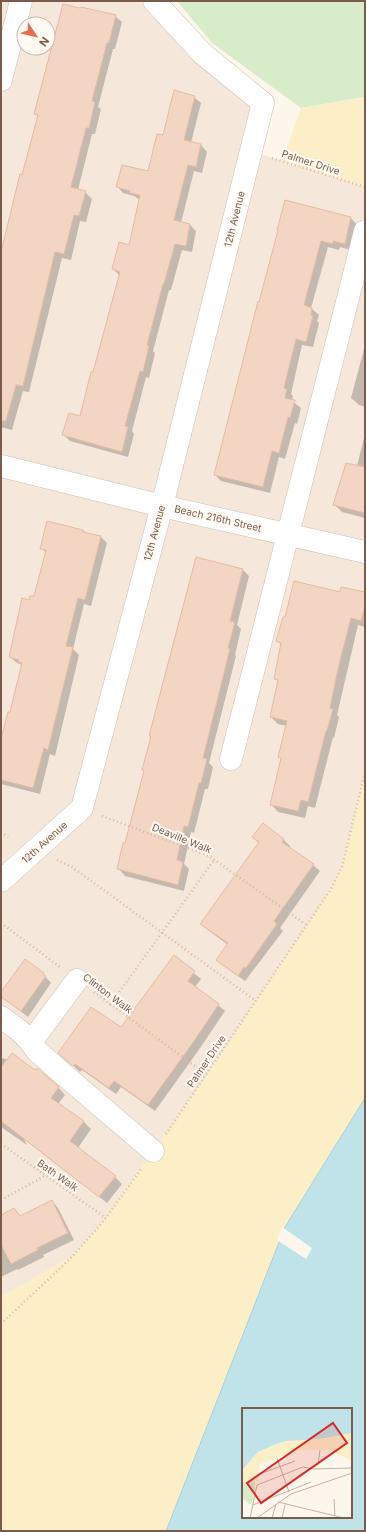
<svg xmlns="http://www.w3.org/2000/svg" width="366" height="1532" viewBox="0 0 366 1532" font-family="Inter,sans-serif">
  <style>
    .residential { fill: #f5e8da; fill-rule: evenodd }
    .green { fill: #d8ecc9 }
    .sand { fill: #fcefc7 }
    .water { fill: #bfe3e8; stroke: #a5d3da; fill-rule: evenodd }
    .pier { fill: #fdf6ec }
    .shadow { fill: #0003 }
    .building { fill: #f3d5c3; stroke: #e6bba3 }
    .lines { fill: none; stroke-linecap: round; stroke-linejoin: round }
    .minor-casing { stroke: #d1beb0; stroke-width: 23 }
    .path { stroke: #d9b8a5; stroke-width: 2.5; stroke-dasharray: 1 3; stroke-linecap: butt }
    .minor { stroke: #fff; stroke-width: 22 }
    .labels { text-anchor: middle; stroke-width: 4; stroke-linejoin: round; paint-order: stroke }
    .street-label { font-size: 10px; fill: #7a5c4d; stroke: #fffaf3 }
    .inset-road { fill: none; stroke: #c5b3a7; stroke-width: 1 }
    .view { fill: #d62828; fill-opacity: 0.15; stroke: #d62828; stroke-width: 2 }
    .inset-edge { fill: none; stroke: #7a5c4d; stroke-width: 2 }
  </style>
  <rect width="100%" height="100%" fill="#fdf6ec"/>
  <!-- residential -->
  <path class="residential" d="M 1,1 L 154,1 L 263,103 L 251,151 L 365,187 L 365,772 L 342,867 L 331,889 L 308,926 L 207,1075 L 106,1218 L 73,1256 L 1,1297 ZM 24,24 L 48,24 L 48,48 L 24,48 Z"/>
  <!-- green -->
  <path class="green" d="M 177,1 L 365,1 L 365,97 L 301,108 L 212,43 Z"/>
  <!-- sand -->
  <path class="sand" d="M 365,97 L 365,187 L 282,161 L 301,108 Z
    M 365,772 L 365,1098 L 285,1227 L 166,1531 L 1,1531 L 1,1297 L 73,1256 L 106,1218 L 207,1075 L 331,889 L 342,866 Z"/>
  <!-- water -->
  <path class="water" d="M 365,1098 L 365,1531 L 166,1531 L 285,1227 ZM 243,1409 L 351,1409 L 351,1517 L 243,1517 Z"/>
  <!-- pier -->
  <path class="pier" d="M 282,1227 L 312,1248 L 306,1259 L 277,1240 Z"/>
  <!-- shadow -->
  <path class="shadow" d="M 115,16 L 122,22 L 115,49 L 113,49 L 98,107 L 101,109 L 95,134 L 92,134 L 78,190 L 85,192 L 92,199 L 86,222 L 80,221 L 71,260 L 62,258 L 29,392 L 23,391 L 12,430 L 1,427 L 1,254 L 39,117 L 35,114 Z
    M 194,97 L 201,103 L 191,143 L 201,145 L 207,152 L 202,173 L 194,171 L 181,223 L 190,225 L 196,231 L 192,252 L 182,250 L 171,290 L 169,290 L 153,351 L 155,353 L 149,378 L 146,377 L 132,431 L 134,434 L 128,457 L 70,441 L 64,435 L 80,417 L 94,373 L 120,276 L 113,269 L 130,246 L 140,200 L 134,196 L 123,193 L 117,186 L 149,173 L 163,136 Z
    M 351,218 L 357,225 L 351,250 L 340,247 L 339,250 L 328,247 L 311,308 L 319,315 L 317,321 L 319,323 L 313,347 L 302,345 L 291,394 L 293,396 L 292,401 L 301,408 L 297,424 L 295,423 L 285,459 L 279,457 L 270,493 L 221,481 L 215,475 L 279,230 Z
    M 364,349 L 365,349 L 365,407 L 359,405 L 351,398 Z
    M 365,434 L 365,518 L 342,512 L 335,505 L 357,466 Z
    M 83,530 L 86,533 L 101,537 L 107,543 L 91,606 L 84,604 L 73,649 L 79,655 L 55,756 L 50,754 L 40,794 L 1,784 L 1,743 L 10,713 L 22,665 L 17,663 L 10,657 L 30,601 L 35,598 L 46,553 L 42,548 Z
    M 243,570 L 249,576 L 237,625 L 241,629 L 235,655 L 236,656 L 209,763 L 213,767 L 208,789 L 205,789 L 194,833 L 191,832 L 184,864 L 189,869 L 184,891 L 125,876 L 119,869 L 145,771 L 152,737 L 151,736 Z
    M 341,593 L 365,593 L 365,627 L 358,625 L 337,715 L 339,717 L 334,738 L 333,737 L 315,808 L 308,806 L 305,818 L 278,812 L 271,804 L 281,759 L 279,757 L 287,726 L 278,724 L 271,717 L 279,682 L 275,678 L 282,645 L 277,641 Z
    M 263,824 L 284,840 L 290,846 L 289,848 L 313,865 L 320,871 L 280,928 L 283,931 L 245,981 L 224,966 L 217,959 L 228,945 L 208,930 L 201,924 L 259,843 L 253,837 Z
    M 174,957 L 201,979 L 194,988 L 218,1005 L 225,1011 L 198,1051 L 155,1111 L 121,1087 L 116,1094 L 82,1070 L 80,1072 L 66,1059 L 121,1028 Z
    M 25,960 L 43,974 L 51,983 L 28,1017 L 1,996 L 1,994 Z
    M 3,1058 L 58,1087 L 65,1095 L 58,1104 L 84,1122 L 91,1129 L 78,1148 L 115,1177 L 122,1184 L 107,1203 L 24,1139 L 27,1145 L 1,1127 L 1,1060 Z
    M 52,1201 L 58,1208 L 74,1240 L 43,1255 L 44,1257 L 18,1270 L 17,1269 L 1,1277 L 1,1216 L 14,1210 L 21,1217 Z"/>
  <!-- building -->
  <path class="building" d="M 63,4 L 80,8 L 81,7 L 116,15 L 109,43 L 107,43 L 92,101 L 95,102 L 89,128 L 86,128 L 71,187 L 86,191 L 79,216 L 74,215 L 64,254 L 55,252 L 23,386 L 16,385 L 6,421 L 1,421 L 1,252 L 20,174 L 22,175 L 38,115 L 34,114 Z
    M 174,90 L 195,96 L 184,140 L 201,144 L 196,167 L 188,165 L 174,220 L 190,224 L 186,246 L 175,244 L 164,284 L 163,284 L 147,345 L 149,346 L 143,372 L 140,371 L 125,426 L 128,427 L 122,452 L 62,435 L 69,413 L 80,416 L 91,372 L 93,372 L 120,272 L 112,269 L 119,242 L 129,245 L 140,195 L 130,193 L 130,191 L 116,187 L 122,165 L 148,171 L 157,134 L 163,135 Z
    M 285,200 L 351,217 L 345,244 L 333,241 L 333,244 L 321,241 L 304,305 L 312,308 L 311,315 L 313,316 L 306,342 L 296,339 L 284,388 L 287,389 L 285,398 L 295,400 L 290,418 L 288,417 L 279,453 L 272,451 L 263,487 L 214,475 L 258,301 L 259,302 L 278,230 L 277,230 Z
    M 346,463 L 365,467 L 365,513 L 333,505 Z
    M 47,521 L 83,530 L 83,532 L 101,536 L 85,600 L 78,598 L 66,646 L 73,647 L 48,750 L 44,748 L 33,788 L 1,780 L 1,739 L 8,712 L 10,712 L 22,663 L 18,662 L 19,660 L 9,657 L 22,598 L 29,600 L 30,596 L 34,596 L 46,550 L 40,549 Z
    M 196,557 L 243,569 L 230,621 L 235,622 L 228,648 L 230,649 L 203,758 L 207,759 L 201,783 L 199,783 L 188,827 L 184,826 L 177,860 L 183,862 L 178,885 L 117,869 L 123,843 L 125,843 L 144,771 L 142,770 L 151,736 L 149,736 Z
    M 294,581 L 340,592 L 341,587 L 365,592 L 365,606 L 361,621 L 351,618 L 338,669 L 330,708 L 333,709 L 327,731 L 326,731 L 308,802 L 301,800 L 298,811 L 270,805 L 281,758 L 278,757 L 287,721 L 270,717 L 278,680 L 274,679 L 281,643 L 276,641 L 283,617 L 285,617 Z
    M 263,823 L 284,839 L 282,842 L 314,864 L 274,921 L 277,924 L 246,968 L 244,967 L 238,976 L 216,960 L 228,943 L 200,924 L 259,842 L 252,837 Z
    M 174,955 L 195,971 L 188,981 L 219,1004 L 192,1044 L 148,1105 L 114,1081 L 109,1088 L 75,1064 L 73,1066 L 58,1053 L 91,1007 L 121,1027 Z
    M 25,959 L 44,973 L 43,974 L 46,976 L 21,1011 L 1,997 L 1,992 Z
    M 12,1053 L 35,1070 L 37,1068 L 59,1087 L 51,1098 L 84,1121 L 70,1141 L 116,1176 L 99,1197 L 1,1121 L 1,1067 Z
    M 52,1200 L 68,1233 L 37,1248 L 38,1250 L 11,1264 L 1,1245 L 1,1215 L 14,1208 L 20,1216 Z"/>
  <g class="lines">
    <!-- minor casing -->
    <g class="minor-casing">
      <path id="minor" d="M 1,80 L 21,1
        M 1,466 L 162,506 L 365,552
        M 231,759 L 365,231
        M 1,881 L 82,808 L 162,506 L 263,103 L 203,54 L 154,1
        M 1,1017 L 20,1031 L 28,1039 L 37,1051 L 63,1074 L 153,1151
        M 31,1042 L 77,980"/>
    </g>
    <!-- path -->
    <path class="path" d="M 272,158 L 365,187
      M 102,816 L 209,856 L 308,926
      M 1,832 L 8,837
      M 57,860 L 72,867 L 256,1001
      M 1,923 L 60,967
      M 94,992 L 207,1075
      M 110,1005 L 214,860
      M 166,1134 L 331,889 L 342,867 L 365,772
      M 1,1144 L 106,1218
      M 1,1200 L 45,1176
      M 1,1324 L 73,1256 L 106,1218 L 141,1169"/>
    <!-- minor -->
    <use href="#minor" class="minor"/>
  </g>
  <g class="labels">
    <!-- street labels -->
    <g class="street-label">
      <text transform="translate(311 162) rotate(18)" y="4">Palmer Drive</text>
      <text transform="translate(234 219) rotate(-76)" y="4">12th Avenue</text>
      <text transform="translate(218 518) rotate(13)" y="4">Beach 216th Street</text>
      <text transform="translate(154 533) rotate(-75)" y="4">12th Avenue</text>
      <text transform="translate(182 838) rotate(22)" y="4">Deaville Walk</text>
      <text transform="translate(44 842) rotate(-42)" y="4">12th Avenue</text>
      <text transform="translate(108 993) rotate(37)" y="4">Clinton Walk</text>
      <text transform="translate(206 1061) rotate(-56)" y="4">Palmer Drive</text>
      <text transform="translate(58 1175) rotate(35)" y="4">Bath Walk</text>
    </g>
  </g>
  <!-- overview -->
  <g transform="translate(242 1408)">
    <rect width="110" height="110" fill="#fdf6ec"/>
    <path d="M 10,71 L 13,74 L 13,82 L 9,97 L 0,90 L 0,75 Z" fill="#d8ecc9"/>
    <path d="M 110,25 L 110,53 L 87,42 L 56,42 L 18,56 L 15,67 L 17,73 L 13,74 L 10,71 L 0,75 L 0,62 L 16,44 L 44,33 L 77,31 Z" fill="#fcefc7"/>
    <path d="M 0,0 L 110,0 L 110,25 L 77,31 L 44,33 L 32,37 L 16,44 L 0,62 Z" fill="#bfe3e8"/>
    <path class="inset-road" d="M 35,50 L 47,84M 76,57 L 78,42M 15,67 L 53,53M 92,91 L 93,108M 36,94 L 102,110M 11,97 L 69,74M 8,110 L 15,77 L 61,59 L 71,61 L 110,60M 15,110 L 49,86 L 110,65M 30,110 L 34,96M 40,110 L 43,97"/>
    <path class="view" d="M 91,15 L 105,35 L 19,95 L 5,75 Z"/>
    <rect width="110" height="110" class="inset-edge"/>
  </g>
  <!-- border -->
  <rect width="366" height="1532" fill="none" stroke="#7a5c4d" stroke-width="4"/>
  <!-- north arrow -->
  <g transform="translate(36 36) rotate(125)"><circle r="19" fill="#fffaf3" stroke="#cabbb1"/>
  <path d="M0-3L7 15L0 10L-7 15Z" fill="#e76f51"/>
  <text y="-6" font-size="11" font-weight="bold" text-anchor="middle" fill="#7a5c4d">N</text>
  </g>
</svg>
